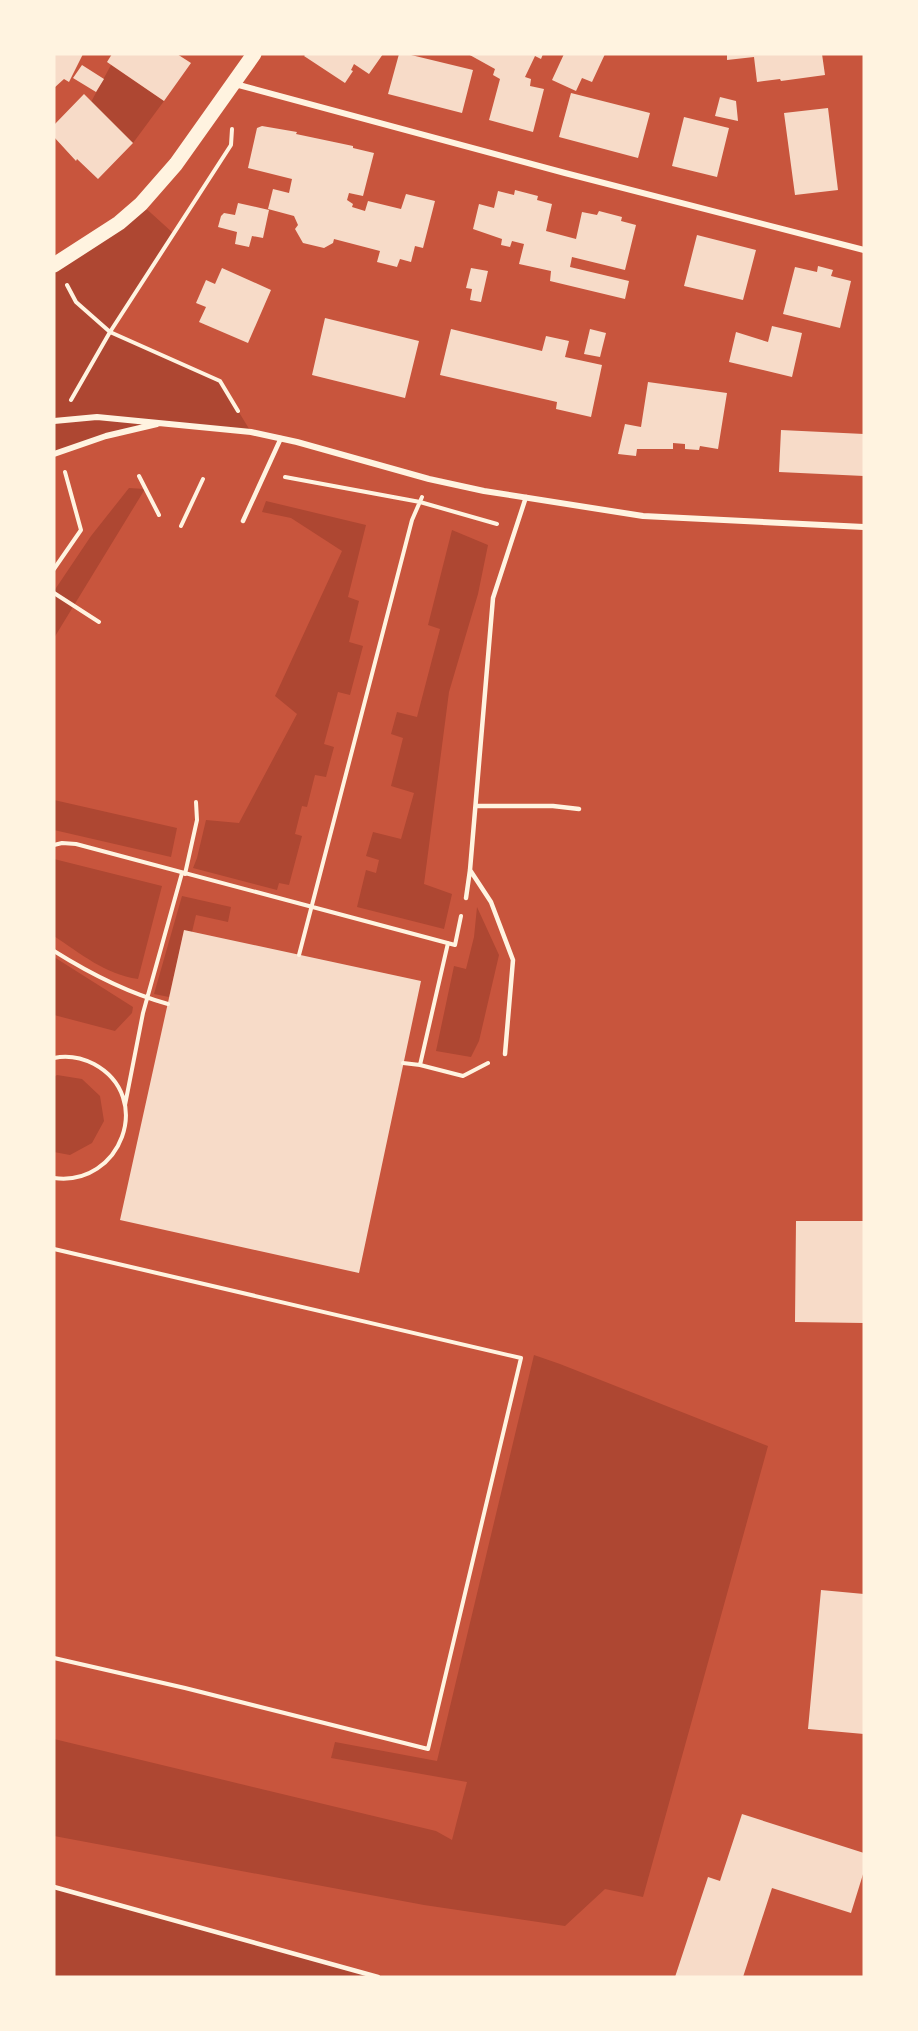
<svg xmlns="http://www.w3.org/2000/svg" width="918" height="2031" viewBox="0 0 918 2031" font-family="Commissioner,sans-serif">
  <style>
    .green { fill: #ae4732 }
    .building { fill: #f7dbc8 }
    .lines { fill: none; stroke-linecap: round; stroke-linejoin: round }
    .path { stroke: #fff3e0; stroke-width: 4 }
    .service { stroke: #fff3e0; stroke-width: 4.5 }
    .minor { stroke: #fff3e0; stroke-width: 6 }
    .primary { stroke: #fff3e0; stroke-width: 15 }
  </style>
  <rect width="100%" height="100%" fill="#c8553d"/>
  <!-- green -->
  <path class="green" d="M 111,65 L 164,101 L 133,143 L 91,102 Z
    M 141,204 L 173,233 L 110,332 L 220,381 L 251,432 L 163,422 L 54,454 L 54,264 Z
    M 129,488 L 145,489 L 54,638 L 54,591 L 91,536 Z
    M 266,501 L 366,525 L 348,597 L 359,601 L 349,642 L 363,646 L 350,695 L 338,692 L 324,744 L 334,747 L 326,777 L 315,775 L 307,807 L 302,806 L 295,834 L 302,836 L 289,885 L 279,883 L 277,890 L 193,868 L 197,858 L 206,820 L 239,823 L 297,714 L 275,696 L 342,551 L 291,518 L 262,512 Z
    M 452,530 L 488,545 L 478,594 L 449,692 L 424,884 L 452,894 L 444,929 L 357,907 L 366,870 L 376,873 L 379,860 L 366,856 L 373,832 L 401,839 L 414,793 L 391,786 L 403,738 L 391,734 L 397,712 L 417,717 L 440,629 L 428,625 Z
    M 54,800 L 177,828 L 171,857 L 54,830 Z
    M 54,859 L 162,886 L 138,979 C 105,974 81,954 54,936 Z
    M 182,896 L 231,907 L 228,922 L 196,915 L 192,932 L 184,931 L 169,997 L 154,994 Z
    M 477,907 L 499,955 L 479,1041 L 471,1057 L 436,1051 L 454,966 L 466,969 L 474,937 Z
    M 54,957 L 133,1007 L 132,1013 L 115,1031 L 54,1015 Z
    M 57,1075 L 82,1079 L 100,1096 L 104,1121 L 92,1143 L 70,1155 L 54,1152 L 54,1077 Z
    M 534,1355 L 560,1364 L 768,1446 L 643,1897 L 605,1889 L 565,1926 L 424,1905 L 54,1836 L 54,1739 L 436,1831 L 452,1840 L 467,1782 L 331,1758 L 335,1742 L 437,1761 Z
    M 54,1887 L 378,1977 L 54,1977 Z"/>
  <!-- building -->
  <path class="building" d="M 54,54 L 83,54 L 69,82 L 64,79 L 54,88 Z
    M 112,54 L 177,54 L 191,63 L 164,101 L 107,62 Z
    M 306,54 L 383,54 L 369,74 L 354,64 L 351,70 L 353,71 L 345,83 L 304,56 Z
    M 399,54 L 407,54 L 473,70 L 462,113 L 388,94 Z
    M 468,54 L 543,54 L 541,59 L 535,56 L 525,77 L 531,79 L 530,86 L 544,89 L 533,132 L 489,120 L 500,79 L 493,75 L 495,69 Z
    M 564,54 L 605,54 L 592,82 L 582,78 L 576,91 L 552,80 Z
    M 727,54 L 822,54 L 825,75 L 781,81 L 780,79 L 757,82 L 754,57 L 727,60 Z
    M 82,65 L 104,79 L 96,92 L 73,78 Z
    M 571,93 L 650,113 L 638,158 L 559,137 Z
    M 84,94 L 133,143 L 98,179 L 77,159 L 76,161 L 54,137 L 54,125 Z
    M 720,97 L 736,101 L 738,121 L 715,116 Z
    M 828,108 L 838,190 L 795,195 L 784,113 Z
    M 684,117 L 729,128 L 717,177 L 672,166 Z
    M 262,126 L 297,132 L 296,134 L 353,146 L 353,148 L 374,153 L 363,196 L 349,193 L 347,200 L 353,204 L 352,207 L 365,211 L 368,201 L 401,209 L 406,194 L 435,201 L 423,248 L 415,246 L 411,262 L 400,259 L 397,267 L 377,262 L 380,251 L 334,239 L 333,243 L 324,248 L 303,243 L 295,229 L 298,225 L 294,216 L 268,209 L 273,189 L 289,193 L 292,179 L 248,168 L 257,128 Z
    M 515,190 L 538,196 L 537,200 L 552,204 L 546,231 L 576,239 L 582,212 L 597,215 L 599,211 L 622,217 L 621,221 L 636,225 L 625,270 L 572,257 L 570,267 L 629,281 L 625,299 L 550,281 L 551,271 L 519,264 L 524,244 L 512,241 L 510,247 L 501,245 L 502,239 L 473,229 L 479,204 L 494,208 L 498,191 L 514,195 Z
    M 238,203 L 269,210 L 263,238 L 252,236 L 249,247 L 235,244 L 237,232 L 218,227 L 221,216 L 224,213 L 235,215 Z
    M 697,235 L 756,250 L 743,300 L 684,286 Z
    M 818,266 L 833,270 L 831,276 L 851,281 L 840,328 L 783,314 L 795,267 L 817,272 Z
    M 222,268 L 271,290 L 248,343 L 199,322 L 206,307 L 196,303 L 206,280 L 215,284 Z
    M 471,268 L 488,271 L 481,302 L 470,300 L 472,289 L 466,288 Z
    M 325,318 L 419,341 L 405,398 L 312,375 Z
    M 772,326 L 802,333 L 792,377 L 729,362 L 736,332 L 768,342 Z
    M 451,329 L 542,351 L 546,336 L 569,341 L 565,357 L 602,365 L 591,417 L 556,409 L 557,402 L 440,375 Z
    M 590,329 L 606,333 L 600,357 L 584,354 Z
    M 648,382 L 727,393 L 718,449 L 700,446 L 699,450 L 685,449 L 685,444 L 673,443 L 673,449 L 637,449 L 636,456 L 618,454 L 625,424 L 641,427 Z
    M 781,430 L 864,434 L 864,476 L 779,472 Z
    M 184,930 L 421,981 L 359,1273 L 120,1220 Z
    M 796,1221 L 864,1221 L 864,1323 L 795,1322 Z
    M 821,1590 L 864,1594 L 864,1734 L 808,1729 Z
    M 742,1814 L 864,1853 L 864,1871 L 851,1913 L 772,1888 L 743,1977 L 675,1977 L 708,1877 L 720,1881 Z"/>
  <g class="lines">
    <!-- path -->
    <path class="path" d="M 67,285 L 76,302 L 110,332 L 220,381 L 238,411
      M 71,400 L 110,332 L 231,145 L 232,129
      M 139,476 L 159,515
      M 285,477 L 420,502 L 497,524
      M 181,526 L 203,479
      M 54,569 L 81,530 L 65,472
      M 54,593 L 99,622
      M 54,845 L 62,843 L 76,844 L 455,945 L 461,916
      M 185,874 L 197,820 L 196,802
      M 54,951 C 89,973 128,993 168,1004
      M 299,955 L 412,520 L 422,497
      M 54,1058 C 68,1055 82,1058 94,1064 C 155,1097 121,1187 54,1178
      M 403,1063 L 420,1065 L 463,1076 L 488,1063
      M 420,1065 L 448,943
      M 125,1105 L 143,1013 L 182,873
      M 54,1249 L 521,1358 L 428,1749 L 185,1688 L 54,1658"/>
    <!-- service -->
    <path class="service" d="M 243,521 L 281,438
      M 476,806 L 553,806 L 579,809
      M 470,870 L 491,902 L 513,960 L 505,1054
      M 466,898 L 470,870 L 493,598 L 526,497
      M 54,1887 L 378,1977"/>
    <!-- minor -->
    <path class="minor" d="M 235,84 L 565,173 L 864,250
      M 54,421 L 97,417 L 251,432 L 297,442 L 429,479 L 484,491 L 643,516 L 864,527
      M 54,454 L 106,436 L 157,424"/>
    <!-- primary -->
    <path class="primary" d="M 54,265 L 119,223 L 141,204 L 176,164 L 254,54"/>
  </g>
  <!-- border -->
  <rect width="918" height="2031" fill="none" stroke="#fff3e0" stroke-width="111"/>
</svg>
